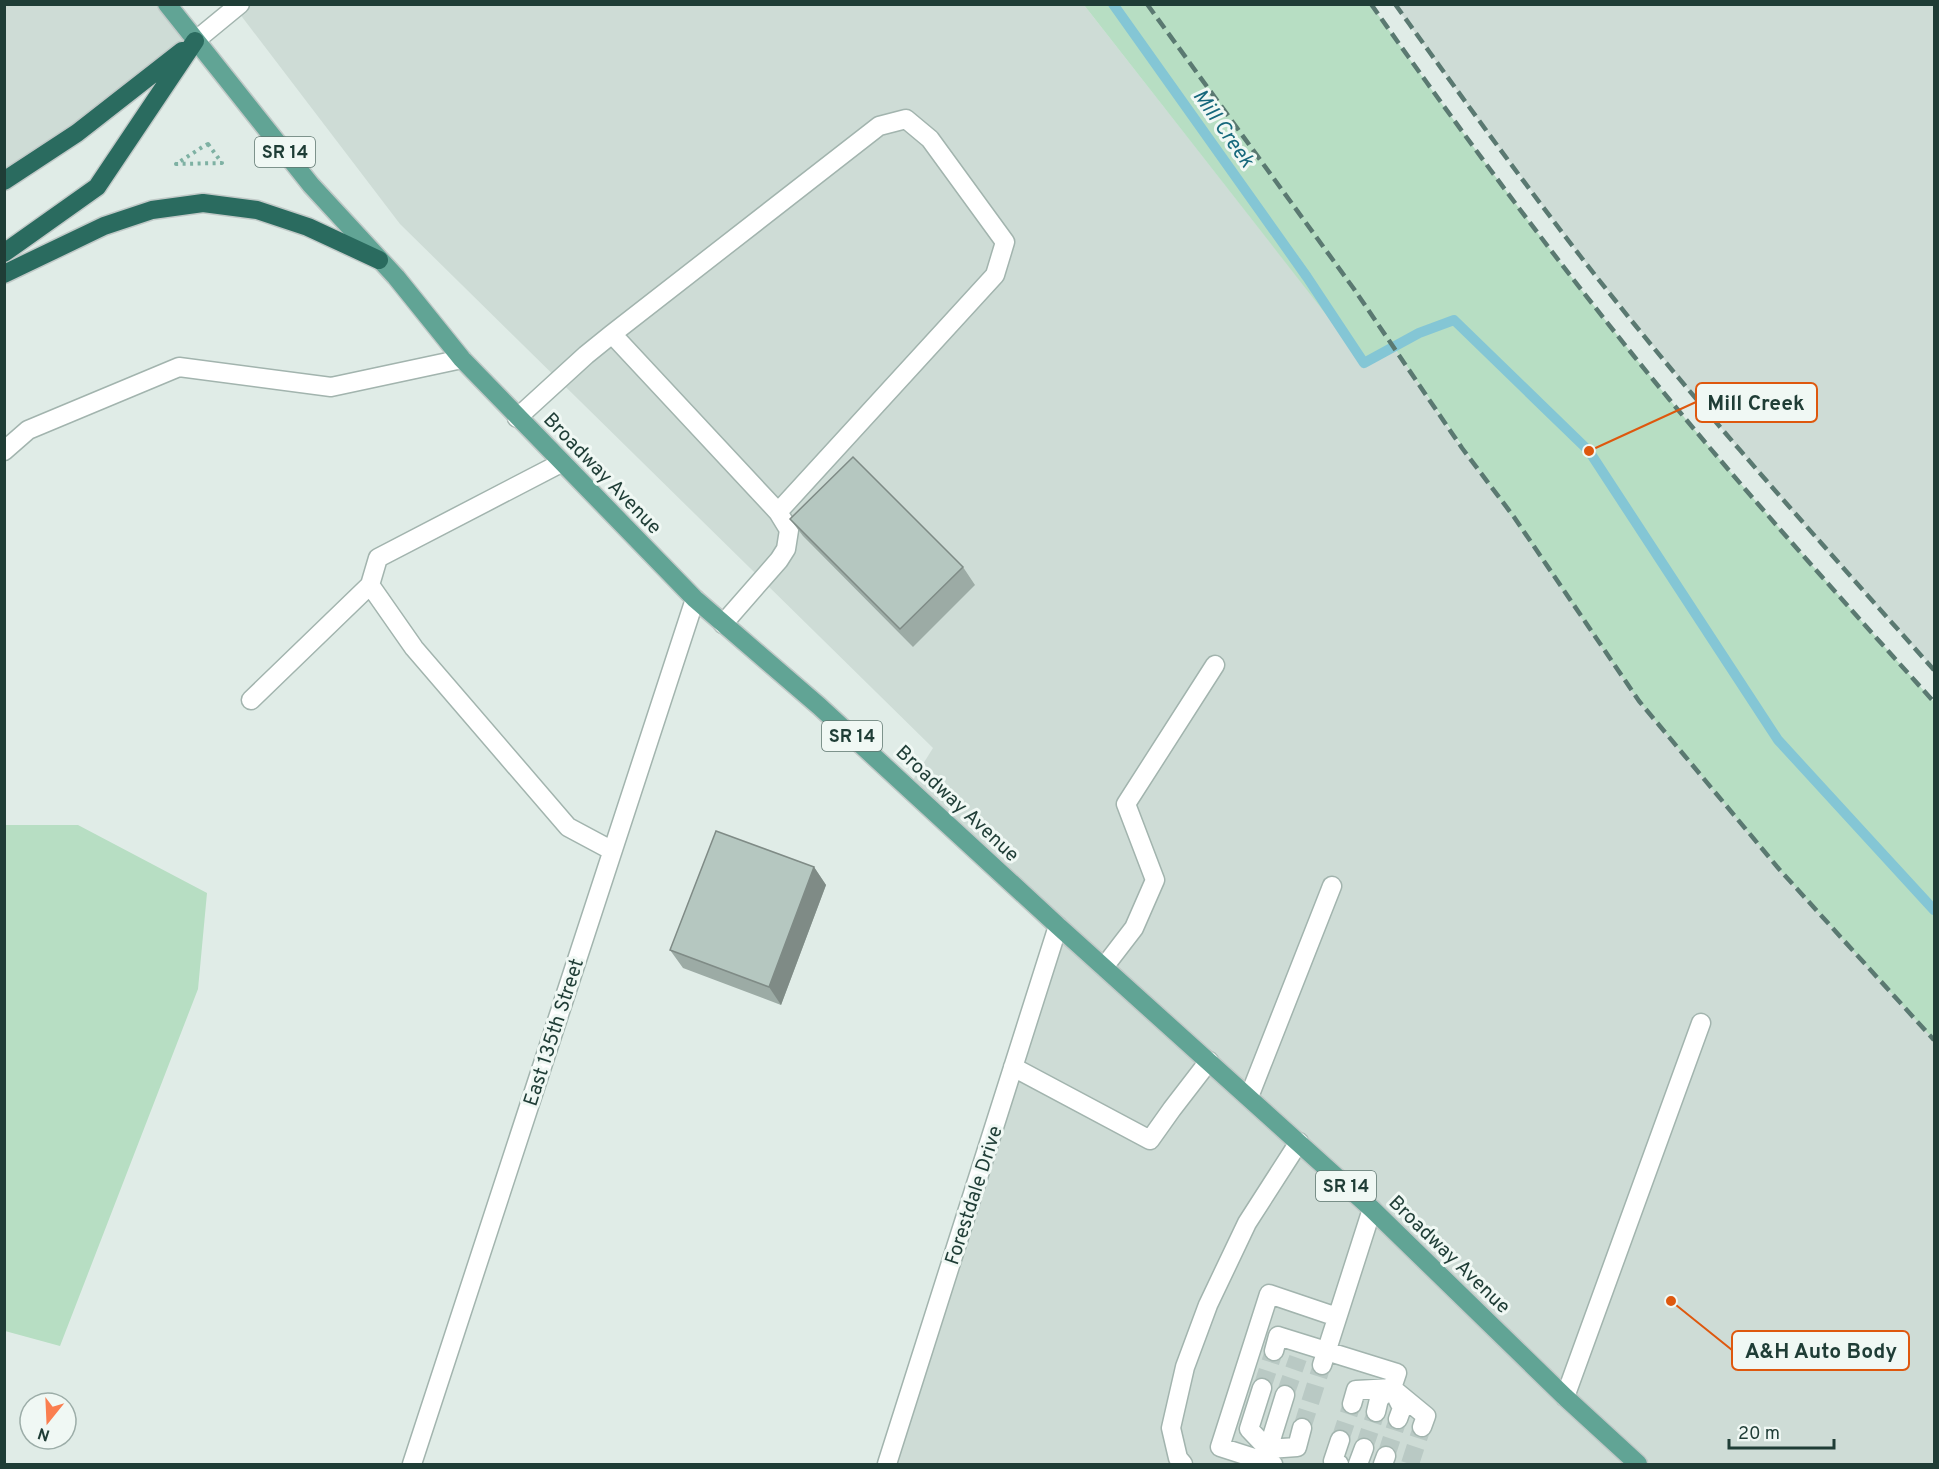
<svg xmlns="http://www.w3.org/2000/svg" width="1939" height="1469" viewBox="0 0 1939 1469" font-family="Overpass,sans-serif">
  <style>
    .built { fill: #cedcd6 }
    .green { fill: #b7dec3 }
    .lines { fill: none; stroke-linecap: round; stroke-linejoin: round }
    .stream { stroke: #84c6d5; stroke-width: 10 }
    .minor-tunnel { stroke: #b9c9c4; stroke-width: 18; stroke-dasharray: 18 9; stroke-linecap: butt }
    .minor-casing { stroke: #a2b4ae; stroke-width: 21 }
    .major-casing { stroke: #c0c9c7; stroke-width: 21 }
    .highway-casing { stroke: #c0c9c7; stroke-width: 21 }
    .path { stroke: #7eb1a3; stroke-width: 4; stroke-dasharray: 3 4.5; stroke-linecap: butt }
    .minor { stroke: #fff; stroke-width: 18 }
    .major { stroke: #61a495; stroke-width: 18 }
    .highway { stroke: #2a6b5f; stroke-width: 18 }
    .rail { stroke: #5a7971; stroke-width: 4.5; stroke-dasharray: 12 6; stroke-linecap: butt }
    .wall { fill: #9caba5 }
    .shaded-wall { fill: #7f8b86 }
    .building { fill: #b5c7c0; stroke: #7f8b86; stroke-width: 1.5 }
    .labels { text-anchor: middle; stroke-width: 6; stroke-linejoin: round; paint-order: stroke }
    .shield { fill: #f0f8f4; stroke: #5e756f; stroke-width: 1.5 }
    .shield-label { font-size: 18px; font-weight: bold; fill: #1f3d36 }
    .street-label { font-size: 20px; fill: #1f3d36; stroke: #f0f8f4 }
    .water-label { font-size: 21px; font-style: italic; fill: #16687c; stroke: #f0f8f4 }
    .leader { fill: none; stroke: #de580e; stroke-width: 2 }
    .callout-dot { fill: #de580e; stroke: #f0f8f4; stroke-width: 2 }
    .callout { fill: #f0f8f4; stroke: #de580e; stroke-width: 2 }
    .callout-label { font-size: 21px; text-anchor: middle; font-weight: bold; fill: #1f3d36 }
  </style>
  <rect width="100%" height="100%" fill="#e0ece7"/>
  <!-- built -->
  <path class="built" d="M 5,5 L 167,5 L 195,41 L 5,181 Z
    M 233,5 L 1084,5 L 1364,362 L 1393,346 L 1462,448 L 1514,517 L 1639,701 L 1779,869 L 1934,1040 L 1934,1464 L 896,1464 L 1058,926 L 908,788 L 933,748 L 400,224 Z
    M 1395,5 L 1934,5 L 1934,669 L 1811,533 L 1695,397 L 1582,258 L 1489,134 Z"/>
  <!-- green -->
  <path class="green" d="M 1084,5 L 1371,5 C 1466,139 1564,272 1669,399 C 1754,502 1845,602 1934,702 L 1934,1040 L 1779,869 L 1639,701 L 1393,346 L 1364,363 Z
    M 4,825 L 78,825 L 207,893 L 198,989 L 60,1346 L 5,1331 Z"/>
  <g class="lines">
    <!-- stream -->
    <path class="stream" d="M 1113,4 L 1307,277 L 1364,363 L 1419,333 L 1454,320 L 1589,451 L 1778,740 L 1934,910"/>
    <!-- minor-tunnel -->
    <path class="minor-tunnel" d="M 1262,1388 L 1274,1351
      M 1285,1395 L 1298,1358
      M 1302,1428 L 1322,1365
      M 1340,1440 L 1352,1404
      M 1364,1448 L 1376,1412
      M 1386,1456 L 1398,1419
      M 1410,1464 L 1422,1427"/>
    <!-- minor casing -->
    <g class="minor-casing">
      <path id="minor" d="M 195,41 L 240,4
        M 517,418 L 586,355 L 612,334 L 879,126 L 906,119 L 930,139 L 1005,242 L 995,275 L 778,512 L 612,334
        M 4,451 L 28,430 L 179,367 L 331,387 L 462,359
        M 561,463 L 378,558 L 370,585 L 414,648 L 568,827 L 611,850
        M 723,624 L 779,560 L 786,549 L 789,530 L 778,512
        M 251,700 L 370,585
        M 1104,967 L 1134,928 L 1155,880 L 1126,804 L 1215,665
        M 1013,1067 L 1150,1140 L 1172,1109 L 1209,1061
        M 1249,1097 L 1332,886
        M 1274,1351 L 1278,1336 L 1397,1373 L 1392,1388 L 1379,1399 L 1376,1412
        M 1322,1365 L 1372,1209
        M 1262,1388 L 1249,1429 L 1268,1449 L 1297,1447 L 1302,1428
        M 1393,1390 L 1402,1408 L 1398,1419
        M 1565,1397 L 1701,1023
        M 1352,1404 L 1356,1390 L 1392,1388 L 1426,1416 L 1422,1427
        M 1265,1459 L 1285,1395
        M 412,1464 L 695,599
        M 887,1464 L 1058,926
        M 1183,1464 L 1178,1458 L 1171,1428 L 1185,1367 L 1208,1305 L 1247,1223 L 1299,1142
        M 1273,1464 L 1220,1447 L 1269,1294 L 1337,1317
        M 1339,1464 L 1333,1461 L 1340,1440
        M 1358,1464 L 1364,1448
        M 1383,1464 L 1386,1456"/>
    </g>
    <!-- major casing -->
    <g class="major-casing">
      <path id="major" d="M 167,4 L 311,185 L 396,277 L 462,359 L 695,599 L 819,706 L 1058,926 L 1372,1209 L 1565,1397 L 1638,1464"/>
    </g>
    <!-- highway casing -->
    <g class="highway-casing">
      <path id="highway" d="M 4,181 L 77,133 L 182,51
        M 4,253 L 97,187 L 195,41
        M 4,274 L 104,226 L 152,210 L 203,203 L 257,210 L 308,227 L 379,260"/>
    </g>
    <!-- path -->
    <path class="path" d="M 208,144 L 222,163 L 176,164 L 204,146 Z"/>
    <!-- minor -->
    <use href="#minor" class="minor"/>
    <!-- major -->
    <use href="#major" class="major"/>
    <!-- highway -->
    <use href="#highway" class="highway"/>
    <!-- rail -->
    <path class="rail" d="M 1147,4 L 1354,289 L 1462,448 L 1514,517 L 1639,701 L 1779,869 L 1934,1040
      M 1371,4 C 1466,139 1564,272 1669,399 C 1754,502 1845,603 1934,702
      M 1395,4 C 1456,89 1517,174 1581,257 C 1692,400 1814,535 1934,670"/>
  </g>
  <!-- wall -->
  <path class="wall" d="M 790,519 L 963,567 L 975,585 L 913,647 L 803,536 Z
    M 814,867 L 826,885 L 781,1005 L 683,968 L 670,950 Z"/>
  <!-- shaded-wall -->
  <path class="shaded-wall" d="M 814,867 L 826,885 L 781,1005 L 769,987 Z"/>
  <!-- building -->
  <path class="building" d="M 853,457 L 963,567 L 900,629 L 790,519 Z
    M 716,831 L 814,867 L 769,987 L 670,950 Z"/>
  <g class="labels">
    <!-- shield labels -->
    <g class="shield">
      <rect x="255" y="137" width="60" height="30" rx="4.5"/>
      <rect x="822" y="721" width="60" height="30" rx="4.5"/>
      <rect x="1316" y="1171" width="60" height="30" rx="4.5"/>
    </g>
    <g class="shield-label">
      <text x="285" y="158">SR 14</text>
      <text x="852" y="742">SR 14</text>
      <text x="1346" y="1192">SR 14</text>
    </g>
    <!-- street labels -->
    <g class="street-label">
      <text transform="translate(603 473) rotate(46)" y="7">Broadway Avenue</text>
      <text transform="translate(958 803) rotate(43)" y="7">Broadway Avenue</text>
      <text transform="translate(553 1032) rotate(-72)" y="7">East 135th Street</text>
      <text transform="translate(973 1195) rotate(-72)" y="7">Forestdale Drive</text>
      <text transform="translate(1450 1254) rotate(44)" y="7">Broadway Avenue</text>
    </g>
    <!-- water labels -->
    <g class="water-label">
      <text transform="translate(1224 128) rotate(55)" y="7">Mill Creek</text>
    </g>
  </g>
  <!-- callouts -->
  <path class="leader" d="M1589 451L1696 402M1671 1301L1732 1350"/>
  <g class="callout-dot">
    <circle cx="1589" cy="451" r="6"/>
    <circle cx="1671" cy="1301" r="6"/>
  </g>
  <g class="callout">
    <rect x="1696" y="383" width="121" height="39" rx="6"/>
    <rect x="1732" y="1331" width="177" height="39" rx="6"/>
  </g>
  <g class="callout-label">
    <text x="1756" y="410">Mill Creek</text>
    <text x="1821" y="1358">A&amp;H Auto Body</text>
  </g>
  <!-- border -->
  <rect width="1939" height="1469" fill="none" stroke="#1f3d36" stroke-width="12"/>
  <!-- north arrow -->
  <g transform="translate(48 1421) rotate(198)"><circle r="28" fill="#f0f8f4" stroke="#9cada8" stroke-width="1.5"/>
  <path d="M0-4.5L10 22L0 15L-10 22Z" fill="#fa7e4f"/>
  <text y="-9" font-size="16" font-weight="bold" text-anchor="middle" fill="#1f3d36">N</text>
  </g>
  <!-- scale -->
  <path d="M1729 1439v9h105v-9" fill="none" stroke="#1f3d36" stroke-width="3"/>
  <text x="1738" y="1439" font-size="18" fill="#1f3d36" stroke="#f0f8f4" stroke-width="4.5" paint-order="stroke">20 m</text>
</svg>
